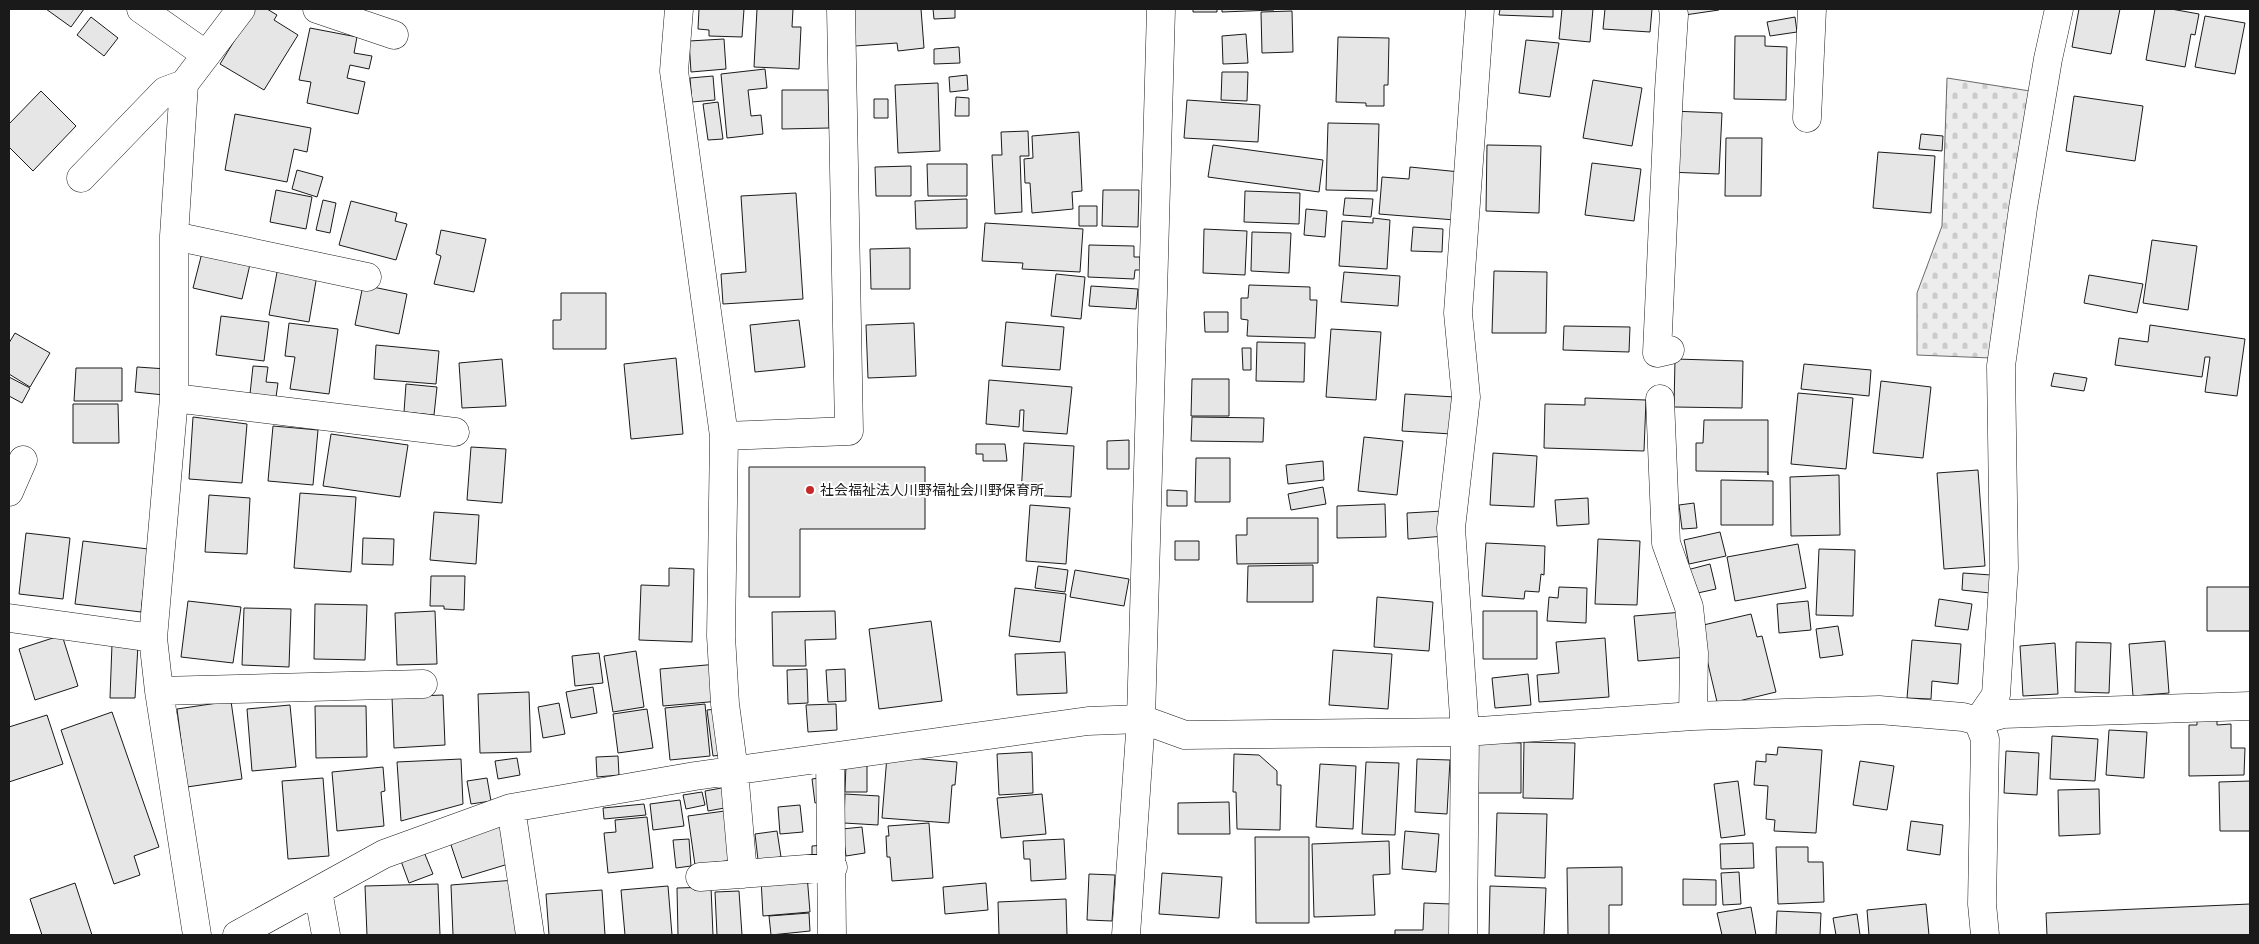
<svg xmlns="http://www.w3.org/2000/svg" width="2259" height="944" viewBox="0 0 2259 944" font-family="'Public Sans','Noto Sans JP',sans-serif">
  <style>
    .cemetery { fill: url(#cemetery-stones); stroke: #6a6a6a }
    .building { fill: #e6e6e6; stroke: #1a1a1a }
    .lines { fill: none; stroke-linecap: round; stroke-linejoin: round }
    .minor-casing { stroke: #1a1a1a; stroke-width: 29 }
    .tertiary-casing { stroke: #1a1a1a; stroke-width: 29 }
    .minor { stroke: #fff; stroke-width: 28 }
    .tertiary { stroke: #fff; stroke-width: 28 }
    .poi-dot { fill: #c62828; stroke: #fff; stroke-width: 2 }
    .labels { text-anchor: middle; stroke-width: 4; stroke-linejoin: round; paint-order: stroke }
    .poi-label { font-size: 14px; fill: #1a1a1a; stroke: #fff; text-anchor: start }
  </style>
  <defs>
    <pattern id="cemetery-stones" width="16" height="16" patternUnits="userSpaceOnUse" patternTransform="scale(1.25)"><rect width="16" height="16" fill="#ededed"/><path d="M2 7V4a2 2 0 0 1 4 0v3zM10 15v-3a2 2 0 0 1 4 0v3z" fill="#cbcbcb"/></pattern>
  </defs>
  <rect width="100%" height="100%" fill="#fff"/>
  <!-- cemetery -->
  <path class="cemetery" d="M 1947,78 L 2030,91 L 1991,358 L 1917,355 L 1917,293 L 1942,226 Z"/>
  <!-- building -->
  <path class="building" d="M 46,9 L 84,9 L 71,27 Z
    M 254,9 L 267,9 L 277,15 L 274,20 L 298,35 L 264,90 L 220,64 Z
    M 699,9 L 744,9 L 742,37 L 709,36 L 709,30 L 698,29 Z
    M 757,9 L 793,9 L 792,27 L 801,27 L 799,69 L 754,67 Z
    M 851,9 L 921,9 L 924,48 L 898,51 L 897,43 L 855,46 Z
    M 933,9 L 955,9 L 955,18 L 934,19 Z
    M 1193,9 L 1217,9 L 1217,12 L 1193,12 Z
    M 1222,9 L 1274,9 L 1274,10 L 1222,12 Z
    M 1500,9 L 1553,9 L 1553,17 L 1499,15 Z
    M 1562,9 L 1593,9 L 1590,42 L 1559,39 Z
    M 1605,9 L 1652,9 L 1650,32 L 1603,29 Z
    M 1677,9 L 1719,9 L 1719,10 L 1678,16 Z
    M 2079,9 L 2120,9 L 2111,54 L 2072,47 Z
    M 2155,9 L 2171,9 L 2199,14 L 2195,35 L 2191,34 L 2185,67 L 2146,60 Z
    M 1292,11 L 1293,52 L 1262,53 L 1261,12 Z
    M 2205,16 L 2245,23 L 2235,74 L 2195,67 Z
    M 91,17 L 118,38 L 104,56 L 77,35 Z
    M 1795,17 L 1797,32 L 1770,36 L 1767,22 Z
    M 310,28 L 357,37 L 354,53 L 372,56 L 369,69 L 350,65 L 347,78 L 365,82 L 358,114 L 307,103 L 311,82 L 299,80 Z
    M 1246,34 L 1248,63 L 1223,64 L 1222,36 Z
    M 1735,36 L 1765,36 L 1765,46 L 1787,47 L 1786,100 L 1734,99 Z
    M 1338,37 L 1389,38 L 1388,85 L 1384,85 L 1384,106 L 1366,106 L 1366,103 L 1336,102 Z
    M 724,39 L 726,69 L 691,72 L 689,41 Z
    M 1526,40 L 1559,43 L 1550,97 L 1519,93 Z
    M 959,47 L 960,63 L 934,64 L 934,49 Z
    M 765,69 L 767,88 L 748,90 L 751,116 L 761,115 L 763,134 L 727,138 L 721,74 Z
    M 1222,72 L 1248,72 L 1247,101 L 1221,100 Z
    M 967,75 L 968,90 L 950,92 L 949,77 Z
    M 713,76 L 715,100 L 692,102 L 690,78 Z
    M 1593,80 L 1642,88 L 1632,146 L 1583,138 Z
    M 938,83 L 940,151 L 898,153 L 895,85 Z
    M 782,90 L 828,90 L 829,128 L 782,129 Z
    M 41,91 L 76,126 L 33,171 L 9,147 L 9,124 Z
    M 2074,96 L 2143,106 L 2135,161 L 2066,151 Z
    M 956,97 L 969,98 L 969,116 L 955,116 Z
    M 874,99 L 888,99 L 888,118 L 874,118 Z
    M 1187,100 L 1260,105 L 1258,142 L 1184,138 Z
    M 718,102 L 723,139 L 708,140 L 703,104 Z
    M 1671,111 L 1722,113 L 1719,174 L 1667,172 Z
    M 235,114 L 311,128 L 307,152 L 294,149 L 287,182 L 225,170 Z
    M 1328,123 L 1379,124 L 1377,191 L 1326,190 Z
    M 1028,131 L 1029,156 L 1020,156 L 1022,212 L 995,214 L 992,155 L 1002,155 L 1001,132 Z
    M 1079,132 L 1082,191 L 1072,192 L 1073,209 L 1032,213 L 1030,183 L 1025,183 L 1024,159 L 1033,158 L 1032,136 Z
    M 1921,134 L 1943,136 L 1942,151 L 1919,149 Z
    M 1726,138 L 1762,138 L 1761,196 L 1725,196 Z
    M 1213,145 L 1323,160 L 1319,192 L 1208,177 Z
    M 1487,145 L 1541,146 L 1539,213 L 1486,211 Z
    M 1878,152 L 1935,156 L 1931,213 L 1873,208 Z
    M 1592,163 L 1641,169 L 1634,221 L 1585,215 Z
    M 927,164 L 967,164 L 967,196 L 928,196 Z
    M 911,166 L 911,196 L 876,196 L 875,167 Z
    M 1410,167 L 1460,172 L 1455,220 L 1379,214 L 1382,177 L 1409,179 Z
    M 297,170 L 323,177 L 317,197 L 292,189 Z
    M 276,190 L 312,197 L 306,229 L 270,222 Z
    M 1103,190 L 1139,190 L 1138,227 L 1102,226 Z
    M 1245,191 L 1300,193 L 1299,224 L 1244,222 Z
    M 796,193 L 803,299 L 723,304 L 721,274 L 746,272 L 741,196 Z
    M 1345,198 L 1373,199 L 1371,217 L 1343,215 Z
    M 967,199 L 967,228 L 916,229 L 915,201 Z
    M 323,200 L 336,203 L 330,233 L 316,230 Z
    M 351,201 L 397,213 L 395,221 L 407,224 L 396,260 L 339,245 Z
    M 1079,206 L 1097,206 L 1097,226 L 1079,226 Z
    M 1306,209 L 1327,211 L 1325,237 L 1304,235 Z
    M 1373,218 L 1390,220 L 1387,269 L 1339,266 L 1342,221 L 1373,223 Z
    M 985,223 L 1083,229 L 1080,272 L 1022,269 L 1023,263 L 982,261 Z
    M 1413,227 L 1443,229 L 1442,252 L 1411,251 Z
    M 1204,229 L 1247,231 L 1245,275 L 1203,273 Z
    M 441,230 L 486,239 L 474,292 L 434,284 L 441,256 L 436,254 Z
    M 1252,232 L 1291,233 L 1289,273 L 1251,271 Z
    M 2152,240 L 2197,246 L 2188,310 L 2143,303 Z
    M 1089,245 L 1134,246 L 1134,257 L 1140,257 L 1140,270 L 1135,270 L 1134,279 L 1088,277 Z
    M 910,248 L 910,289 L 871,289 L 870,249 Z
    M 203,249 L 251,260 L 242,299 L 193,288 Z
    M 278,267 L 317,275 L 309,322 L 269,315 Z
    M 1494,271 L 1547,272 L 1546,333 L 1492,333 Z
    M 1344,272 L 1400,276 L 1398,306 L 1341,302 Z
    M 1056,274 L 1085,277 L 1081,319 L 1051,316 Z
    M 2089,275 L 2143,284 L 2137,313 L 2084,303 Z
    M 363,285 L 407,294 L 399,334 L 355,325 Z
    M 1249,285 L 1310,287 L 1310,300 L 1317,300 L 1315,338 L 1247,336 L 1248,320 L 1241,319 L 1241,298 L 1248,298 Z
    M 1091,286 L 1138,289 L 1136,309 L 1089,306 Z
    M 561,293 L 606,293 L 606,349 L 553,349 L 553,320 L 561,320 Z
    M 1204,312 L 1228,312 L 1228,332 L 1205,332 Z
    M 221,316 L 269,322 L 264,361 L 216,355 Z
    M 799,320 L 805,367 L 755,372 L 750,325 Z
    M 1006,322 L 1064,327 L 1060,370 L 1002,366 Z
    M 289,323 L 338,329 L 329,394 L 290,389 L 295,357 L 285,356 Z
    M 914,323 L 916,376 L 868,378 L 866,325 Z
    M 2150,325 L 2245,339 L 2237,396 L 2205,392 L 2210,357 L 2205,357 L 2202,377 L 2115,365 L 2119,338 L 2148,342 Z
    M 1564,326 L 1630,327 L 1629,352 L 1563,350 Z
    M 1331,329 L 1381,332 L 1376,400 L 1326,397 Z
    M 15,333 L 50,353 L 30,387 L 9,374 L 9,343 Z
    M 1257,342 L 1305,343 L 1304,382 L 1256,381 Z
    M 376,345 L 439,351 L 436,384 L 374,379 Z
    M 1242,348 L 1251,348 L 1251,370 L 1243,370 Z
    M 676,358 L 683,434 L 631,439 L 624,364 Z
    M 502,359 L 506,406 L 462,408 L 459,363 Z
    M 1675,359 L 1743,361 L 1742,408 L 1674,407 Z
    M 1804,364 L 1871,370 L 1869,396 L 1801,389 Z
    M 253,366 L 268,367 L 266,382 L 278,383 L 276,397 L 250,394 Z
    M 137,367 L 167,369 L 164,395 L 135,392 Z
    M 76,368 L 122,368 L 122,401 L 74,401 Z
    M 2054,373 L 2087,378 L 2084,391 L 2051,386 Z
    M 9,377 L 30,388 L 22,403 L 9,396 Z
    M 1192,379 L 1229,379 L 1229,416 L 1191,416 Z
    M 989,380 L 1072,387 L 1067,434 L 1023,431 L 1024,410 L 1020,410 L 1019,427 L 986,424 Z
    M 1881,381 L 1931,387 L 1923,458 L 1873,453 Z
    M 406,384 L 437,387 L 434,415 L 404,412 Z
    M 1798,393 L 1853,398 L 1846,469 L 1791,464 Z
    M 1405,394 L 1455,397 L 1452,434 L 1402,431 Z
    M 1585,398 L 1646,400 L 1644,451 L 1544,448 L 1545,404 L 1585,405 Z
    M 73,404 L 118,404 L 119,443 L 73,443 Z
    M 193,417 L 247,424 L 242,483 L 189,479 Z
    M 1192,417 L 1264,418 L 1263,442 L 1191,441 Z
    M 1704,420 L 1768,420 L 1768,475 L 1768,472 L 1696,471 L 1696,443 L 1703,443 Z
    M 273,426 L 318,430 L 313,485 L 268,481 Z
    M 331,434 L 408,445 L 400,497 L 323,486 Z
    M 1364,437 L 1403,441 L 1397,495 L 1358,491 Z
    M 1129,440 L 1129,469 L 1107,469 L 1107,441 Z
    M 1024,443 L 1074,446 L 1071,497 L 1021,495 Z
    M 976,444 L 1005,444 L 1007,461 L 983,461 L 983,454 L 976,454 Z
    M 471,447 L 506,449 L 502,503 L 467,500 Z
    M 1493,453 L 1537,456 L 1534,507 L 1490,505 Z
    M 1196,458 L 1230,458 L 1230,502 L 1195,502 Z
    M 1323,461 L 1324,480 L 1288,484 L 1286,465 Z
    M 749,467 L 925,467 L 925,529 L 800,529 L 800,597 L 749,597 Z
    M 1978,470 L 1985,566 L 1944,569 L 1937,473 Z
    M 1839,475 L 1840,535 L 1791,536 L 1790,477 Z
    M 1721,480 L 1773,481 L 1773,525 L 1721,525 Z
    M 1323,487 L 1326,504 L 1291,510 L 1288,494 Z
    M 1167,490 L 1187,491 L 1187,506 L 1167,506 Z
    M 300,493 L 356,497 L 351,572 L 294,568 Z
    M 209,495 L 250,498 L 247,554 L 205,552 Z
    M 1588,498 L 1589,524 L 1557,526 L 1555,500 Z
    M 1694,503 L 1697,528 L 1682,529 L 1679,505 Z
    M 1385,504 L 1386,537 L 1337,538 L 1337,506 Z
    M 1030,505 L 1070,508 L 1066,564 L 1026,561 Z
    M 1443,511 L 1445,536 L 1408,539 L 1407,513 Z
    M 434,512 L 479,515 L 476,564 L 430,560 Z
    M 1247,518 L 1318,518 L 1318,563 L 1237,564 L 1236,535 L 1247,535 Z
    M 1720,532 L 1726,556 L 1689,564 L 1684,540 Z
    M 26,533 L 70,538 L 63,599 L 19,594 Z
    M 363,538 L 394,539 L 393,565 L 362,564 Z
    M 1598,539 L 1640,541 L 1637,605 L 1595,604 Z
    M 83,541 L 148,549 L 141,612 L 75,604 Z
    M 1175,541 L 1199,541 L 1199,560 L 1175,560 Z
    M 1486,543 L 1545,546 L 1544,575 L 1541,574 L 1539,592 L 1525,591 L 1524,599 L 1482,596 Z
    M 1798,544 L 1806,588 L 1735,601 L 1727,557 Z
    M 1819,549 L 1855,550 L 1853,616 L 1816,615 Z
    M 1710,564 L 1716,589 L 1693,594 L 1687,570 Z
    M 1313,565 L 1313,602 L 1247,602 L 1248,566 Z
    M 1038,566 L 1068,570 L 1065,592 L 1035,588 Z
    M 669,568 L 694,569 L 692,642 L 639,640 L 641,585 L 669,586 Z
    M 1075,570 L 1129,579 L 1124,606 L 1070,597 Z
    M 1963,573 L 1991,575 L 1990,593 L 1962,590 Z
    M 431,576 L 465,576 L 464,610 L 444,609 L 444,606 L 430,606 Z
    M 1559,587 L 1587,588 L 1586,623 L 1547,621 L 1549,597 L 1558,598 Z
    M 2207,587 L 2250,587 L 2250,631 L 2207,631 Z
    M 1015,588 L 1066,594 L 1060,642 L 1009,636 Z
    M 1377,597 L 1433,602 L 1429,651 L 1374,647 Z
    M 1939,599 L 1972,604 L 1968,630 L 1935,626 Z
    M 188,601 L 241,607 L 233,663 L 181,657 Z
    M 1808,601 L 1811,630 L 1779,633 L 1777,604 Z
    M 315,604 L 367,605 L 365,660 L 314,659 Z
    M 244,608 L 291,609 L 289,667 L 242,665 Z
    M 435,611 L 437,664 L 397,665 L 395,613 Z
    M 835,611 L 836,639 L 805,640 L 806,666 L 773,666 L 772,612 Z
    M 1483,611 L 1537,611 L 1537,659 L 1483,659 Z
    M 1683,612 L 1687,657 L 1638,661 L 1634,616 Z
    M 1751,614 L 1757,637 L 1762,636 L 1776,692 L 1718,706 L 1699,626 Z
    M 931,621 L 942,701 L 879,709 L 869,629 Z
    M 1838,626 L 1843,655 L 1820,658 L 1816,629 Z
    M 62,635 L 78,686 L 35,700 L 19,649 Z
    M 1605,638 L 1609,697 L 1539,702 L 1537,675 L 1559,673 L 1556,642 Z
    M 1912,640 L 1961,644 L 1958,684 L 1932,681 L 1931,699 L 1907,698 Z
    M 2165,641 L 2169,693 L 2133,696 L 2129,644 Z
    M 2076,642 L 2111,643 L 2109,693 L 2075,692 Z
    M 2055,643 L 2058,694 L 2023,696 L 2020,646 Z
    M 112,644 L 138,645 L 135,698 L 110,698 Z
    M 1333,650 L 1392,654 L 1388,709 L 1329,705 Z
    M 636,651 L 644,707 L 613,712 L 604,656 Z
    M 1065,652 L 1067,693 L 1017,695 L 1015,654 Z
    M 599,653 L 603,683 L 575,686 L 572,656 Z
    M 718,664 L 720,701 L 663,706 L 660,669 Z
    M 807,669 L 808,703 L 788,704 L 787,670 Z
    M 845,669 L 846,701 L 828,702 L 826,670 Z
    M 1528,674 L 1531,705 L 1495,708 L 1492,678 Z
    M 593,687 L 597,713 L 571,718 L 566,692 Z
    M 529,692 L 531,752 L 480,753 L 478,694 Z
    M 443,695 L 445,745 L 394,748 L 392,697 Z
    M 231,701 L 242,779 L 187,787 L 177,709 Z
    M 559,703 L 565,734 L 543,738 L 538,707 Z
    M 705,704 L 710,756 L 670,760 L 665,708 Z
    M 836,704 L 837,730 L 808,732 L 806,705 Z
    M 290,705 L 296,767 L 252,771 L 247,709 Z
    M 315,706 L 366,706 L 367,757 L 316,758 Z
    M 725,708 L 730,754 L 713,756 L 707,710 Z
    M 647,709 L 653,748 L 618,753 L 613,714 Z
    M 112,712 L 159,847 L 134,856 L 140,875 L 114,884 L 61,730 Z
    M 2197,712 L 2217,712 L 2217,725 L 2231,724 L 2231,748 L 2245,748 L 2244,775 L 2189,776 L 2189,725 L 2197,725 Z
    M 47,715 L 63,764 L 9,782 L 9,727 Z
    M 2109,730 L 2147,732 L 2144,778 L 2106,775 Z
    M 2052,736 L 2098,739 L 2095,781 L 2050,779 Z
    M 1478,742 L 1521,743 L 1521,793 L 1477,793 Z
    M 1524,742 L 1575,743 L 1573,799 L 1523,798 Z
    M 1778,747 L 1822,750 L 1816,833 L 1774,831 L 1775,820 L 1766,819 L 1768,786 L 1754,785 L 1756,761 L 1766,762 L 1766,754 L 1777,755 Z
    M 2006,751 L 2039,753 L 2037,795 L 2004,793 Z
    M 1032,752 L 1033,793 L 999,795 L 997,754 Z
    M 1234,754 L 1259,755 L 1277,771 L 1277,785 L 1281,785 L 1280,830 L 1237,829 L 1236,792 L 1233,792 Z
    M 618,756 L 619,775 L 597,777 L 596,757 Z
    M 887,756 L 957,762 L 955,785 L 952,785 L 949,823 L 882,818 Z
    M 517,758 L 520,775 L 498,779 L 495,761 Z
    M 461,759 L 463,804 L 401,821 L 397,762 Z
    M 1417,759 L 1450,760 L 1447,814 L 1415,812 Z
    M 1860,761 L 1894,766 L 1887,810 L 1853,805 Z
    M 1366,762 L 1399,763 L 1395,835 L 1362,834 Z
    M 846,764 L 867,764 L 867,792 L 845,792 Z
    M 1320,764 L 1356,766 L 1353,829 L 1316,827 Z
    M 383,767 L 385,791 L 381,792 L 384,826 L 337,831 L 332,772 Z
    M 825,777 L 827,801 L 815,803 L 812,779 Z
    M 323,778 L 329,856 L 288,859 L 282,781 Z
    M 487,778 L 491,801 L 471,804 L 467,781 Z
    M 1738,781 L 1745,835 L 1721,838 L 1714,784 Z
    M 2250,781 L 2250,831 L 2220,831 L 2219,782 Z
    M 727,787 L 730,807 L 708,811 L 705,791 Z
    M 2099,789 L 2100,834 L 2059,836 L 2058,790 Z
    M 702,792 L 705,805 L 686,809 L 683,795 Z
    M 845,794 L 879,796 L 878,825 L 844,823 Z
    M 1042,794 L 1046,834 L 1001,838 L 997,798 Z
    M 680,800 L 684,826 L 653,830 L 650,804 Z
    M 1229,802 L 1230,834 L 1178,834 L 1178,803 Z
    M 644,804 L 646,815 L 604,819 L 603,808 Z
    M 800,805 L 803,832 L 780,834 L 778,807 Z
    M 732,810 L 739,859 L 695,865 L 688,816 Z
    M 1497,813 L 1547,814 L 1545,878 L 1495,876 Z
    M 647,817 L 653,868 L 608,873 L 604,833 L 616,832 L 615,820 Z
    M 501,819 L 515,862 L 462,878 L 448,836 Z
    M 1911,821 L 1943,825 L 1940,855 L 1907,850 Z
    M 929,823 L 933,878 L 892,881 L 890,857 L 887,857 L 886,836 L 889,836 L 888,826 Z
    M 862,827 L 865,853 L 846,856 L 842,829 Z
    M 777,831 L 781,857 L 758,860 L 755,834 Z
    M 1405,831 L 1439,834 L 1436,872 L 1402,869 Z
    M 1255,837 L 1309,837 L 1309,923 L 1256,923 Z
    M 689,839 L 691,866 L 676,868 L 673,840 Z
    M 1064,839 L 1066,879 L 1031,881 L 1030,859 L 1024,859 L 1023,841 Z
    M 1389,841 L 1390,874 L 1373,875 L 1375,915 L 1314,917 L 1312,844 Z
    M 1753,843 L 1754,868 L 1721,869 L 1720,844 Z
    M 825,845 L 826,859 L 812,860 L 812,846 Z
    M 1776,847 L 1808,847 L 1808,862 L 1823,862 L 1824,902 L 1778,904 Z
    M 424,852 L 433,874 L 409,883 L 401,861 Z
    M 1622,867 L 1622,905 L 1609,905 L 1609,935 L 1568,935 L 1567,868 Z
    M 1739,872 L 1741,904 L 1723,905 L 1721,873 Z
    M 1162,873 L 1222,877 L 1219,918 L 1159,914 Z
    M 1089,874 L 1115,875 L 1112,921 L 1087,920 Z
    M 807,875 L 810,912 L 763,916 L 761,879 Z
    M 1683,879 L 1716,880 L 1716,905 L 1683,905 Z
    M 515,880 L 518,935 L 453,935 L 451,885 Z
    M 75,883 L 92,935 L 42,935 L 30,899 Z
    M 986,883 L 988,910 L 945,914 L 943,887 Z
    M 438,884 L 440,935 L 367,935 L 365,886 Z
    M 668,886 L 672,935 L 625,935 L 621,890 Z
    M 1490,886 L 1546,888 L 1544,935 L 1489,935 Z
    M 711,887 L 713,935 L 678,935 L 677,888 Z
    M 602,890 L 605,935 L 549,935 L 546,894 Z
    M 739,891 L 742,935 L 717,935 L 715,892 Z
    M 1066,899 L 1067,935 L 999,935 L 998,902 Z
    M 1424,903 L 1451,904 L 1450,935 L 1395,935 L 1395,930 L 1423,930 Z
    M 1926,904 L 1929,935 L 1869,935 L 1867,910 Z
    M 2250,904 L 2250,935 L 2047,935 L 2046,913 Z
    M 1751,907 L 1756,935 L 1722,935 L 1717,913 Z
    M 1777,911 L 1821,913 L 1820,935 L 1776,935 Z
    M 809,913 L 810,931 L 771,935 L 769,916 Z
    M 1857,914 L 1860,935 L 1836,935 L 1833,918 Z"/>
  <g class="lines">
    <!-- minor casing -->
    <g class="minor-casing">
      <path id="minor" d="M 141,9 L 205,54
        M 317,9 L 394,35
        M 679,9 L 674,71 L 724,436
        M 1807,118 L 1812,9
        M 81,178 L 165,91 L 184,84
        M 174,236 L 367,277
        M 1670,350 L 1657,353 L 1669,90 L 1674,15 L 1673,9
        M 174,398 L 455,432
        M 1660,399 L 1666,543 L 1689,607 L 1694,653 L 1693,716
        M 9,492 L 23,460
        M 9,618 L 153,638
        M 159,691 L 423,684
        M 1978,721 L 1996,695 L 2004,568 L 2001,366 L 2023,208 L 2048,59 L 2059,9
        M 1978,721 L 1985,739 L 1982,904 L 1985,935
        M 830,758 L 832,935
        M 511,808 L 530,935
        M 743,874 L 734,771 L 725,704 L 721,636 L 724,436 L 849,431 L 841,9
        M 700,877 L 833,867
        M 318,891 L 326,935
        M 197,935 L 159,691 L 153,638 L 174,398 L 174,236 L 184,84 L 241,9
        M 237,935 L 384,854 L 511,808 L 695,776 L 1088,721 L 1141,719 L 1185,735 L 1465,732 L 1693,716 L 1879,710 L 1963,717 L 1978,721 L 2003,714 L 2250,706
        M 1463,935 L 1465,732 L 1451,528 L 1466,397 L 1458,313 L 1480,9"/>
    </g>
    <!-- tertiary casing -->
    <g class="tertiary-casing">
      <path id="tertiary" d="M 1126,935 L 1141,719 L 1161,9"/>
    </g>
    <!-- minor -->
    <use href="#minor" class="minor"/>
    <!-- tertiary -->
    <use href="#tertiary" class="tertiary"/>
  </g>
  <!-- markers -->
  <circle class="poi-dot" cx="810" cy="490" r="5"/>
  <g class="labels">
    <!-- poi labels -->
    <g class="poi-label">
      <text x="820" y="495">社会福祉法人川野福祉会川野保育所</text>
    </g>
  </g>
  <!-- border -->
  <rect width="2259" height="944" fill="none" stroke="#1a1a1a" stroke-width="20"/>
</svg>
